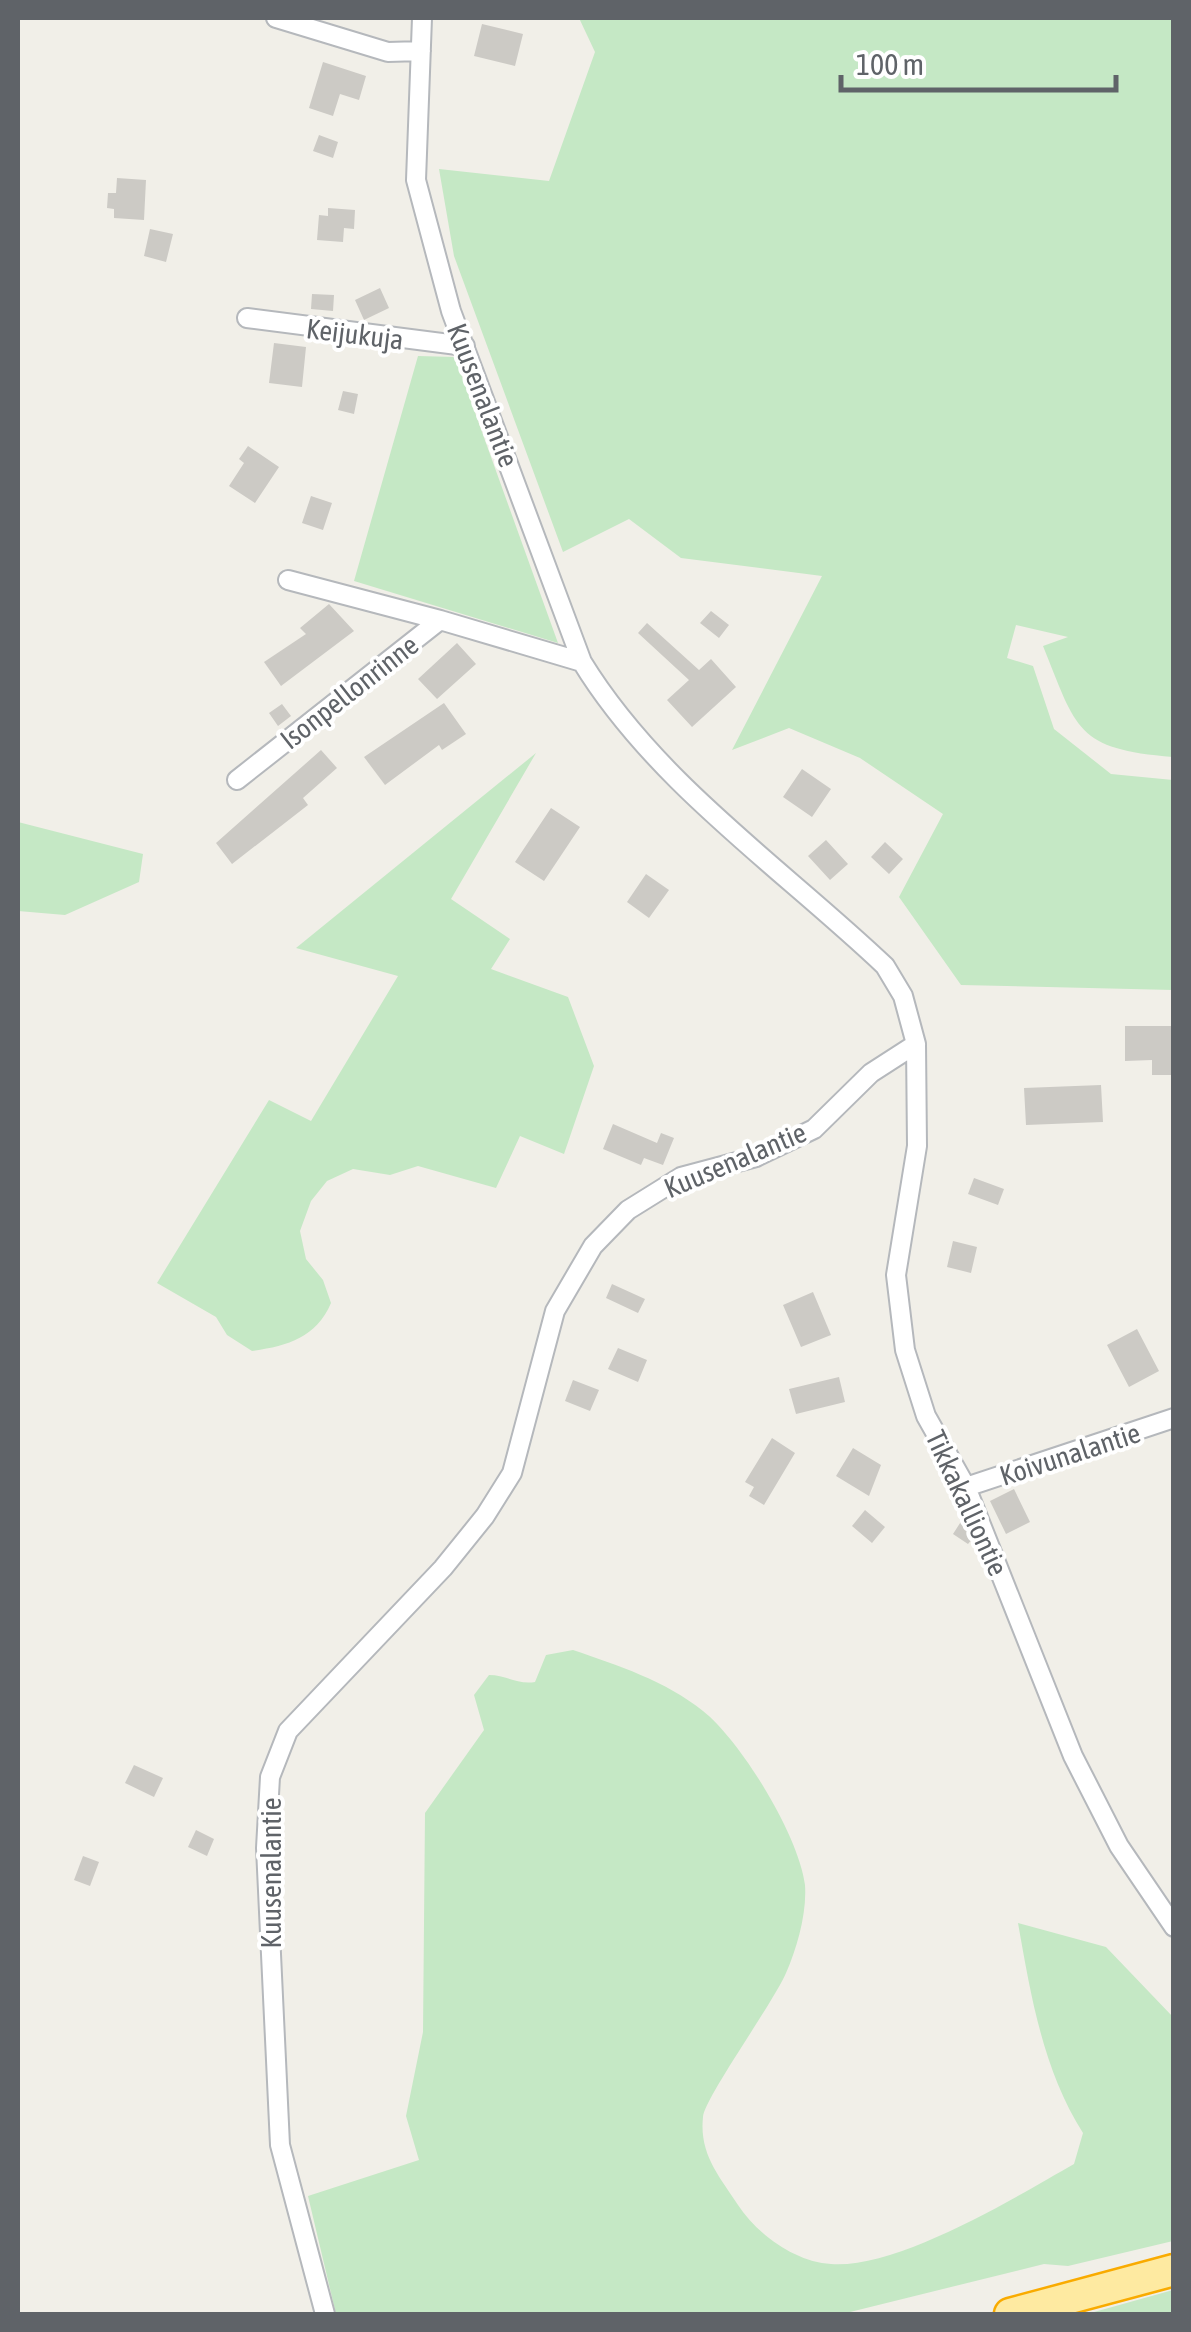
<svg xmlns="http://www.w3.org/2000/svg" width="1191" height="2332" viewBox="0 0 1191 2332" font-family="'Asap Condensed',sans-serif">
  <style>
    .green { fill: #c5e8c5 }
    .building { fill: #cccac5 }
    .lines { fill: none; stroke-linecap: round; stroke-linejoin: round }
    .minor-casing { stroke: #b5b8bc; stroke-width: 22 }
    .trunk-casing { stroke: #f9ab00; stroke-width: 35 }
    .minor { stroke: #fff; stroke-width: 18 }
    .trunk { stroke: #feeaa1; stroke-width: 30 }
    .labels { text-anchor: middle; stroke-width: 8; stroke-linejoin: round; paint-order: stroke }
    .street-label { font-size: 28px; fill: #5f6368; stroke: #fff }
  </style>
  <rect width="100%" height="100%" fill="#f1efe8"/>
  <!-- green -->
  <path class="green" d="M 579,18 L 1173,18 L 1173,757 C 1076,749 1077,730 1043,646 L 1068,637 L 1016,625 L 1007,658 L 1033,666 L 1054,729 L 1111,774 L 1173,780 L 1173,990 L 961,985 L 899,897 L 943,814 L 860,758 L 789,728 L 732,750 L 822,576 L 681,558 L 629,519 L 563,552 L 454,256 L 439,169 L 549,181 L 595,52 Z
    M 418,356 L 455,357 L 558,643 L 354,581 Z
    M 536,753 L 451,899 L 510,939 L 491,969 L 568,997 L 594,1066 L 564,1154 L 520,1136 L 496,1188 L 418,1166 L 390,1175 L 353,1169 L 327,1181 L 311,1201 L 300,1231 L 306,1259 L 323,1280 L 331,1303 C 316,1338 287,1346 252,1351 L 227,1335 L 216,1317 L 157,1283 L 269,1100 L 311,1121 L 398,976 L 296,948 Z
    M 18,822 L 143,854 L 139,882 L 65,915 L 18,911 Z
    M 573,1650 C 617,1665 666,1681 703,1711 C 741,1741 799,1836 805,1885 C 807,1913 797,1948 786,1973 C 773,2003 704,2099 703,2117 C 699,2154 719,2176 738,2205 C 757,2234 795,2262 831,2264 C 898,2269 1016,2197 1074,2164 L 1083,2133 C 1043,2070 1031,1996 1018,1923 L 1106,1947 L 1173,2017 L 1173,2241 L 1068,2266 L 1044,2264 L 842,2314 L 336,2314 L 308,2196 L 419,2160 L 406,2116 L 423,2032 L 425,1813 L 484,1730 L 474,1695 L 489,1675 C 506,1675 518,1685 535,1682 L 546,1655 Z
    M 1173,2290 L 1173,2314 L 1087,2314 Z"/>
  <!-- building -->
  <path class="building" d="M 482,24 L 523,34 L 515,66 L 474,56 Z
    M 323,62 L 366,76 L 359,100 L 340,94 L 333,116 L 309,108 Z
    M 319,135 L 338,142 L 333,158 L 313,151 Z
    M 117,178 L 146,180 L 144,220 L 114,218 L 114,209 L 107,208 L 108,193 L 116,193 Z
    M 328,208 L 355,210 L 354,229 L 344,228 L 343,242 L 317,240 L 319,215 L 328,216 Z
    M 150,229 L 173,234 L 166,262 L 144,256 Z
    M 380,288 L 389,308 L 364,320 L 355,300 Z
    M 312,294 L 334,295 L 333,311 L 311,309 Z
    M 274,343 L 306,347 L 302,387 L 269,383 Z
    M 343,391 L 358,394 L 354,414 L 338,410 Z
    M 248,446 L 279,467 L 255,503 L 229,486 L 244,463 L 239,459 Z
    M 311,496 L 332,503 L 323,530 L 302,523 Z
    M 329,604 L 354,631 L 281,686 L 264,662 L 306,634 L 300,628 Z
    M 711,611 L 729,625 L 719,638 L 700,623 Z
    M 647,623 L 699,670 L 711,659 L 736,687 L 692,727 L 667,700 L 689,680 L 638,633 Z
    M 457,643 L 476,664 L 437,699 L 418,679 Z
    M 444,703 L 466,734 L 442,750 L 439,745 L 385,785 L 364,757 Z
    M 282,704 L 291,716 L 278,726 L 269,713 Z
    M 321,750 L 337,768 L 303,798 L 308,805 L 232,864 L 216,843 Z
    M 802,769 L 831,789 L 812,817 L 783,797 Z
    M 551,808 L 580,827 L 544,881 L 515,862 Z
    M 826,840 L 848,864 L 830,880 L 808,856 Z
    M 885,842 L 903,859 L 889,874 L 871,857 Z
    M 646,874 L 669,890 L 649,918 L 627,902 Z
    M 1125,1026 L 1174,1026 L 1174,1075 L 1152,1075 L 1152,1060 L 1125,1061 Z
    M 1101,1085 L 1103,1122 L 1026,1125 L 1024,1088 Z
    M 613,1124 L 657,1143 L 661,1133 L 674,1138 L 663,1165 L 644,1158 L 641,1165 L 603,1149 Z
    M 974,1178 L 1004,1189 L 998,1205 L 968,1194 Z
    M 953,1241 L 977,1247 L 971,1273 L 947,1267 Z
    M 612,1284 L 645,1299 L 638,1313 L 606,1298 Z
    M 813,1292 L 831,1335 L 801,1347 L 783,1305 Z
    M 1137,1329 L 1159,1371 L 1129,1387 L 1107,1345 Z
    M 618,1348 L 647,1360 L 638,1382 L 608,1369 Z
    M 839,1377 L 845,1402 L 796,1414 L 789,1389 Z
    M 573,1380 L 599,1390 L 590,1411 L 565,1401 Z
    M 772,1438 L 795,1453 L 764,1505 L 749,1496 L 754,1487 L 745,1482 Z
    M 853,1448 L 881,1465 L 869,1496 L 836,1476 Z
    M 1014,1489 L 1030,1522 L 1006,1534 L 990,1501 Z
    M 865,1510 L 885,1527 L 872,1543 L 852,1526 Z
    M 962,1520 L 973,1538 L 968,1544 L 953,1534 Z
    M 134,1765 L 163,1778 L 154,1797 L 125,1783 Z
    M 196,1830 L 214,1839 L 207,1856 L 188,1847 Z
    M 83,1856 L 99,1862 L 90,1886 L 74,1880 Z"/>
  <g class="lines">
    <!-- minor casing -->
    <g class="minor-casing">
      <path id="minor" d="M 276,18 L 388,52 L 421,51
        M 247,318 L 465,346
        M 288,580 L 440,620
        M 237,780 L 440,620 L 582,662
        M 916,1044 L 917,1146 L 896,1275 L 905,1350 L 926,1416 L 966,1487 L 1073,1756 L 1119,1846 L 1174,1927
        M 966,1487 L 1174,1418
        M 325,2314 L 280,2145 L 266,1848 L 270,1777 L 288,1731 L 443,1568 L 485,1516 L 512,1473 L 555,1311 L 593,1246 L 628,1210 L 681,1177 L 756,1157 L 814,1129 L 871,1073 L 916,1044 L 903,996 L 885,966 C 783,869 656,783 582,662 L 451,311 L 416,180 L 422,18"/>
    </g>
    <!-- trunk casing -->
    <g class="trunk-casing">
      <path id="trunk" d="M 1010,2314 L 1174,2270"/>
    </g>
    <!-- minor -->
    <use href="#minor" class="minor"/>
    <!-- trunk -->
    <use href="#trunk" class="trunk"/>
  </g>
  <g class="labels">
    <!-- street labels -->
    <g class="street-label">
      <text transform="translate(355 334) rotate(7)" y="10">Keijukuja</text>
      <text transform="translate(483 395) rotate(69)" y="10">Kuusenalantie</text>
      <text transform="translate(349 692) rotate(-38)" y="10">Isonpellonrinne</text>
      <text transform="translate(735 1160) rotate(-23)" y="10">Kuusenalantie</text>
      <text transform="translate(1070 1454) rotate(-18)" y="10">Koivunalantie</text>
      <text transform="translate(967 1503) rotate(65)" y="10">Tikkakalliontie</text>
      <text transform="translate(271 1873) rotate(-90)" y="10">Kuusenalantie</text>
    </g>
  </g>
  <!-- border -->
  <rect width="1191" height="2332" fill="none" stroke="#5f6368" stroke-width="40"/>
  <!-- scale -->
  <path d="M841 75v15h275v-15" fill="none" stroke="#5f6368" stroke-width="5"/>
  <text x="856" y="75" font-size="30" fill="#5f6368" stroke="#ffffff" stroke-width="8" paint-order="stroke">100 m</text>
</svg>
